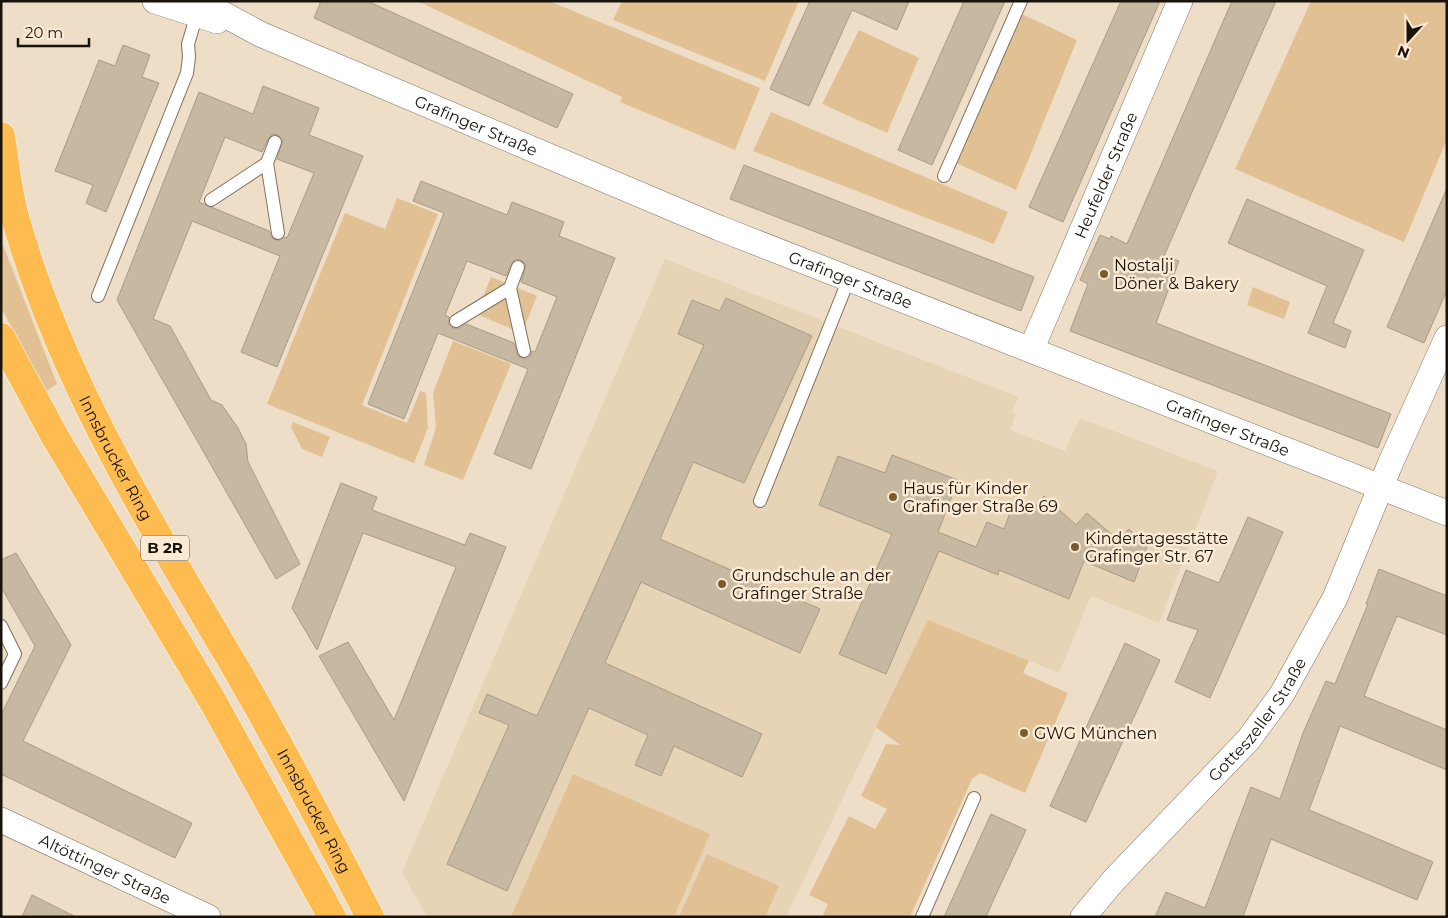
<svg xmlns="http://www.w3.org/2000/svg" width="1448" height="918" viewBox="0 0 1448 918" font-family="Montserrat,sans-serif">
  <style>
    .built { fill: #e7d3b6 }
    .green { fill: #e1c193 }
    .building { fill: #c7b8a2; stroke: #a89a85; fill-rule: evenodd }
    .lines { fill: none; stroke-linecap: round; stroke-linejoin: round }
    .lane-casing { stroke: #7e705c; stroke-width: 14 }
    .street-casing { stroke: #7e705c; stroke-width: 26 }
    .highway-casing { stroke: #fff; stroke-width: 29 }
    .lane { stroke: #fff; stroke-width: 12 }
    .street { stroke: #fff; stroke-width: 25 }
    .highway { stroke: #fdbb50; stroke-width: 28 }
    .poi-dot { fill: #785b2f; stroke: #fbebd4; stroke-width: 2 }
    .labels { text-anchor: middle; stroke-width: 5; stroke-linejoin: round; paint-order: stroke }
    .shield { fill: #fbebd4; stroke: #5c5447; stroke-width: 1 }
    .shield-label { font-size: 15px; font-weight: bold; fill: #18130b }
    .street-label { font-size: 16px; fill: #18130b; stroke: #fbebd4 }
    .poi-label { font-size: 16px; fill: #18130b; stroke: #fbebd4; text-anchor: start }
  </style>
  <rect width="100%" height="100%" fill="#eedec8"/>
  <!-- built -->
  <path class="built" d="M 665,259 L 1018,397 L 1012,412 L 1016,414 L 1010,430 L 1065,451 L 1080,418 L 1218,471 L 1159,623 L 1091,596 L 1059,673 L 928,620 L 786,917 L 427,917 L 402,872 Z"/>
  <!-- green -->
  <path class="green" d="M 417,1 L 549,1 L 760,88 L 735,150 L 620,102 L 622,97 Z
    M 622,1 L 799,1 L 765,81 L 613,20 Z
    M 1311,1 L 1447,1 L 1447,139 L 1404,242 L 1235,169 Z
    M 1011,9 L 1077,40 L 1016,190 L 947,159 Z
    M 859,30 L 919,58 L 887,133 L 822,104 Z
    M 771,112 L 1008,212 L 994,244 L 753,151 Z
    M 397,198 L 438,214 L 362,405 L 407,423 L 420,391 L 426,393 L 428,428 L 414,463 L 267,404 L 345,213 L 385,229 Z
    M 1,240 L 57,384 L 45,392 L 1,307 Z
    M 491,277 L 537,296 L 522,333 L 476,314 Z
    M 1253,287 L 1290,302 L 1284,319 L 1247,305 Z
    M 453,341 L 511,364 L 463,480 L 424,465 L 436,428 L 433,393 Z
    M 293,422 L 330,437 L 322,457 L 302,449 L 291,427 Z
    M 928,620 L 1029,661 L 1023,673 L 1068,693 L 1025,793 L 980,773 L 972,779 L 910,917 L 822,917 L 828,904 L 809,895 L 849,816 L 875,829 L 887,809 L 861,796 L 886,744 L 900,745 L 876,727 Z
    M 573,774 L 710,834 L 674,917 L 511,917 Z
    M 707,854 L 779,886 L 765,917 L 679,917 Z"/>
  <!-- building -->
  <path class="building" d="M 321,1 L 367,1 L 573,94 L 557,128 L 314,18 Z
    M 810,1 L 909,1 L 897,30 L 852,10 L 809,106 L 770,89 Z
    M 964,1 L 1005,1 L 932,165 L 898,150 Z
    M 1121,1 L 1160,1 L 1063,222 L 1029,207 Z
    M 1232,1 L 1276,1 L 1164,256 L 1179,261 L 1156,323 L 1391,414 L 1378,448 L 1070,331 L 1088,284 L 1080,280 L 1100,235 L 1110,239 L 1111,236 L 1127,244 Z
    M 123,45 L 150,55 L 142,77 L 159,83 L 106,212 L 86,203 L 93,185 L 55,171 L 99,60 L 115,66 Z
    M 263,86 L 319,108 L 309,135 L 363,156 L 277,367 L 241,352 L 280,256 L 192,221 L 153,319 L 170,326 L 211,400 L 222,405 L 238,428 L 246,444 L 248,462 L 300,564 L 276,579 L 117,300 L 199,92 L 253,114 ZM 273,134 L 278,135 L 283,140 L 277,159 L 314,173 L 287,238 L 285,237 L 279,241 L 272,238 L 269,231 L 199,202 L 225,137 L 262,152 L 268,139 Z
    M 744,165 L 1034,277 L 1021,311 L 730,199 Z
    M 421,181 L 507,215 L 512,202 L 564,222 L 559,236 L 615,258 L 531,469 L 494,454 L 528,369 L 438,333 L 404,419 L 368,404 L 444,213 L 413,201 ZM 516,259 L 521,260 L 526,265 L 521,282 L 557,297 L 535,352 L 532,351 L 530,357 L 525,359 L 518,356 L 514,343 L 466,324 L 460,328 L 453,328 L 449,325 L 449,317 L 445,315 L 467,261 L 506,276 L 511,264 Z
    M 1447,188 L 1447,290 L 1424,343 L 1387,327 Z
    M 1247,199 L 1364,250 L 1333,323 L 1351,331 L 1345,348 L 1308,333 L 1327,286 L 1228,243 Z
    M 726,298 L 812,336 L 744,483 L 693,462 L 660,539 L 820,609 L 800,653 L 641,582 L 605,663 L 762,734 L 742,777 L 674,746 L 661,776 L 635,765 L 648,735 L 589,708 L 507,891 L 447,864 L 509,725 L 479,713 L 487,694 L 537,716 L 704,345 L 678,334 L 692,300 L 720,311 Z
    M 892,455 L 958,480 L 938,532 L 976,547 L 987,522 L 1004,529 L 1014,502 L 1033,509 L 1044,496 L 1076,525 L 1087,513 L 1118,540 L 1129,529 L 1147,547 L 1134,582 L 1084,561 L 1069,599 L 999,570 L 998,575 L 939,551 L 886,674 L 839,654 L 892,534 L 819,505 L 838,456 L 885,473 Z
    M 341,483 L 377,497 L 372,510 L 465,545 L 470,533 L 506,547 L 404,801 L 319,656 L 348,642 L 394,720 L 456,567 L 363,533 L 317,650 L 292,608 Z
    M 1248,517 L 1283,532 L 1210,698 L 1175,682 L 1198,630 L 1167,620 L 1186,570 L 1219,583 Z
    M 16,553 L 71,645 L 23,741 L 192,823 L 175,858 L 1,774 L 1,715 L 35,646 L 1,587 L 1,560 Z
    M 1379,569 L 1447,596 L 1447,635 L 1397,616 L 1364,696 L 1447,730 L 1447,770 L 1340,726 L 1309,810 L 1433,862 L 1417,900 L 1271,839 L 1243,917 L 1155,917 L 1166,892 L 1205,908 L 1251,787 L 1280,799 L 1303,733 L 1326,681 L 1335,684 L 1368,604 L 1366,604 Z
    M 1125,643 L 1160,660 L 1086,822 L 1050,806 Z
    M 991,814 L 1026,830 L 993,901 L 986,917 L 944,917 Z
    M 32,895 L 76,917 L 22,917 Z"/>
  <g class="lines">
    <!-- lane casing -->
    <g class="lane-casing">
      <path id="lane" d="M 275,142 L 267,163 L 278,233
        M 944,176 L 1021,1
        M 211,200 L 267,163
        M 518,267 L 510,288 L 524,351
        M 98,296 L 187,73 L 189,57 L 188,44 L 197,14
        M 456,321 L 510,288
        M 760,501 L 848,281
        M 1,626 L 15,654 L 1,683
        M 922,917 L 974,798"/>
    </g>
    <!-- street casing -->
    <g class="street-casing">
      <g id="street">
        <path d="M 155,1 L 217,21"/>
        <path id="s1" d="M 199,1 L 260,34 L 719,228 L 1447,513"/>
        <path id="s2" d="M 1031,350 L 1180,1"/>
        <path id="s3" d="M 1,820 L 208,917"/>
        <path id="s4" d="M 1083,917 L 1114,880 L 1249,739 L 1282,694 L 1335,598 L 1391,462 L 1447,338"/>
      </g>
    </g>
    <!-- highway casing -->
    <g class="highway-casing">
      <g id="highway">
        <path id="s5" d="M 1,136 C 5,162 8,191 15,217 C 60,377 147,518 231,660 C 280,744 325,830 370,917"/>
        <path d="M 1,337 L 54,435 L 212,700 L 332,917"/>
      </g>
    </g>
    <!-- lane -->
    <use href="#lane" class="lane"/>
    <!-- street -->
    <use href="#street" class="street"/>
    <!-- highway -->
    <use href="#highway" class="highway"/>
  </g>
  <!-- markers -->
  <g class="poi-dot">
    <circle cx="1104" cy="274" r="5"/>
    <circle cx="893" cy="497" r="5"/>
    <circle cx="1075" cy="547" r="5"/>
    <circle cx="722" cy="584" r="5"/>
    <circle cx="1024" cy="733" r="5"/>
  </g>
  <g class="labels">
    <!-- shield labels -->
    <rect class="shield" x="141" y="535.5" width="48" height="25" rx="4"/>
    <g class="shield-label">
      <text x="165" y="553">B 2R</text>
    </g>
    <!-- street labels -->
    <g class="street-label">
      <text dy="6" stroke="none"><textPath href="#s1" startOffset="304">Grafinger Straße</textPath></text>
      <text dy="6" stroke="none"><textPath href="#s2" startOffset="190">Heufelder Straße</textPath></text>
      <text dy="6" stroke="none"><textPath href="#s1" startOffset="709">Grafinger Straße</textPath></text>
      <text dy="6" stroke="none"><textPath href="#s1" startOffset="1114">Grafinger Straße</textPath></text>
      <text dy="6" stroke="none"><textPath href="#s5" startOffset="344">Innsbrucker Ring</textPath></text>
      <text dy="6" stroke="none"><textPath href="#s4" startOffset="264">Gotteszeller Straße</textPath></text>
      <text dy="6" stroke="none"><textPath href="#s5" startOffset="749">Innsbrucker Ring</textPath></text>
      <text dy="6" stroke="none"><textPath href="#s3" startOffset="115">Altöttinger Straße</textPath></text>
    </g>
    <!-- poi labels -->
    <g class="poi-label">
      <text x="1114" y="271">Nostalji<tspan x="1114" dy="18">Döner &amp; Bakery</tspan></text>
      <text x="903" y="494">Haus für Kinder<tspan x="903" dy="18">Grafinger Straße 69</tspan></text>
      <text x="1085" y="544">Kindertagesstätte<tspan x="1085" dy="18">Grafinger Str. 67</tspan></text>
      <text x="732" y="581">Grundschule an der<tspan x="732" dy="18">Grafinger Straße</tspan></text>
      <text x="1034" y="739">GWG München</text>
    </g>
  </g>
  <!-- border -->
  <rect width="1448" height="918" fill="none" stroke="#18130b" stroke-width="5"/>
  <!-- north arrow -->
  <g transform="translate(1408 40) rotate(201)" stroke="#fbebd4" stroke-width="4" paint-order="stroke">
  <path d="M0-4L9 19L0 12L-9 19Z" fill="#18130b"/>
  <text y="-8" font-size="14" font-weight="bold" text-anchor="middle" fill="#18130b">N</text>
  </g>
  <!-- scale -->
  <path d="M18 38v8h71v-8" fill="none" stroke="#18130b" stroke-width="2.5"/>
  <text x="25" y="38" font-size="15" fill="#18130b" stroke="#fbebd4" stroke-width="4" paint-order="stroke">20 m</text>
</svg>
